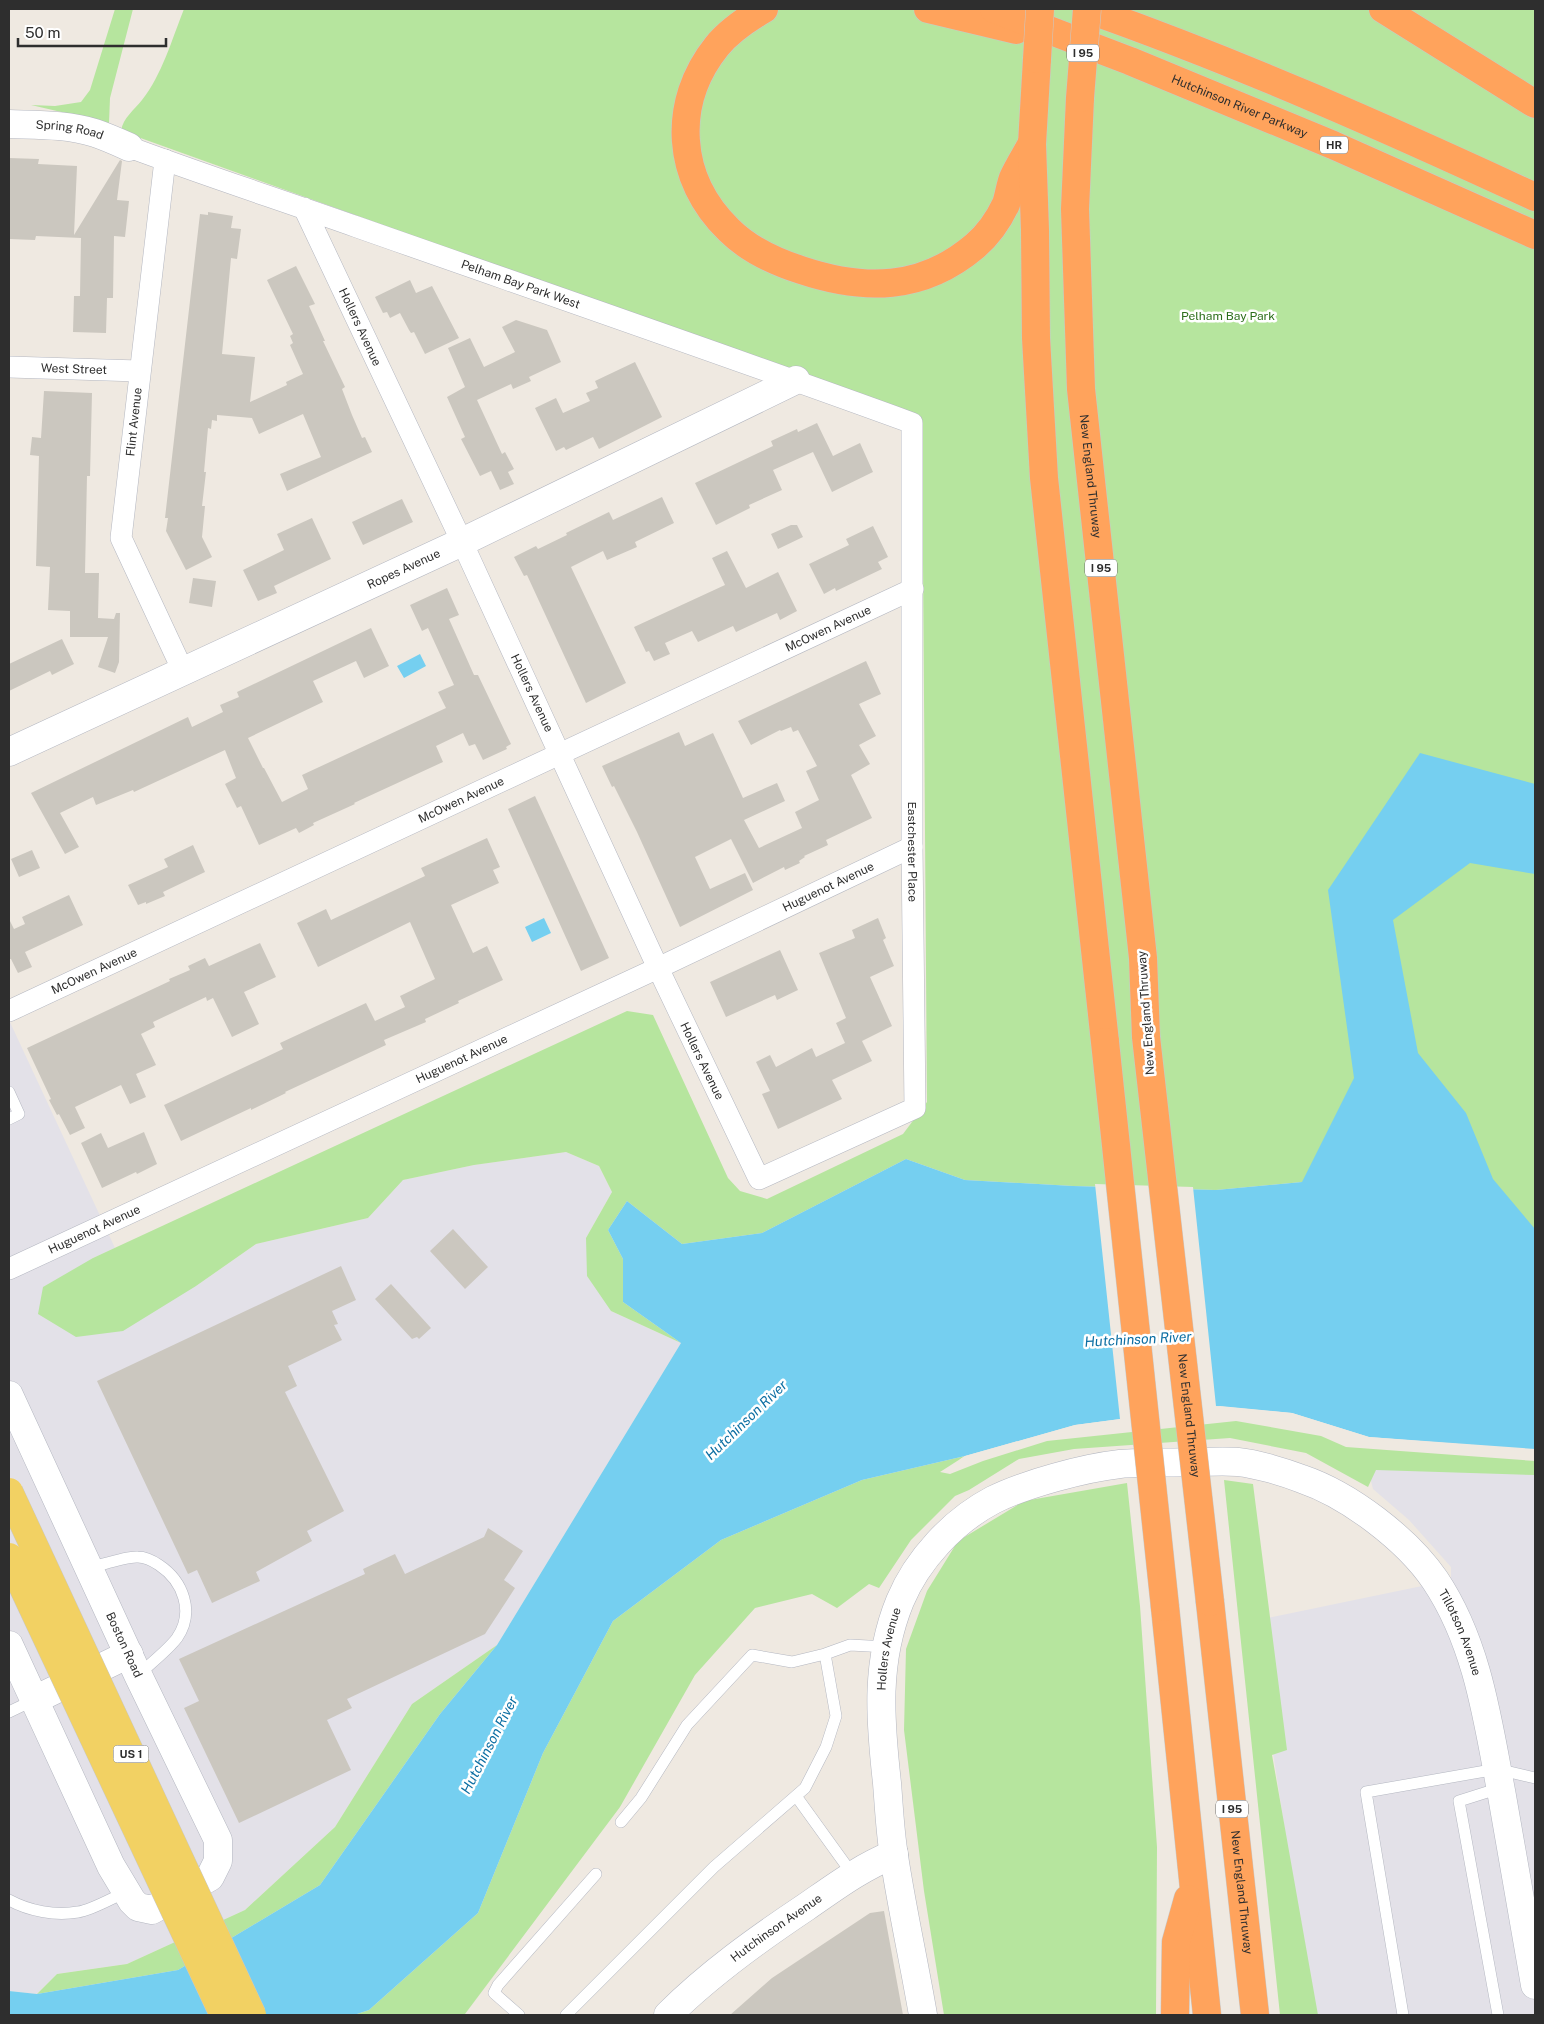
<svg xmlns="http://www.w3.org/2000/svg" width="1544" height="2024" viewBox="0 0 1544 2024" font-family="'Public Sans',sans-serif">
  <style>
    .industrial { fill: #e3e1e8 }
    .green { fill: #b6e59e }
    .water { fill: #75cff0 }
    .pier { fill: #efe9e1 }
    .building { fill: #cbc7bf }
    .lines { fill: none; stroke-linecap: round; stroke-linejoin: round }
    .lane-casing { stroke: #b4b7c1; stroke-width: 12 }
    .street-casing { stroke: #b4b7c1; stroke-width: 22 }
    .secondary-casing { stroke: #b4b7c1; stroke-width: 29 }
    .highway-casing { stroke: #c9c9c9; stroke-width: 29 }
    .lane { stroke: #fff; stroke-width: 11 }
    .street { stroke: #fff; stroke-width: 21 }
    .secondary { stroke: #fff; stroke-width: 28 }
    .highway { stroke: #ffa35c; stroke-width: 28 }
    .primary-bridge-casing { stroke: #c9c9c9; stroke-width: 29; stroke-linecap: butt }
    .highway-bridge-casing { stroke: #c9c9c9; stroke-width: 29; stroke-linecap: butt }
    .primary-bridge { stroke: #f2d163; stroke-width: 28 }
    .highway-bridge { stroke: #ffa35c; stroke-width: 28 }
    .labels { text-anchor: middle; stroke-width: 5; stroke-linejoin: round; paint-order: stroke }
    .shield { fill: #fff; stroke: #6d6d6d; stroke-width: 1 }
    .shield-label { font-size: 11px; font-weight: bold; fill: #2e2e2e }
    .street-label { font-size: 12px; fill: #2e2e2e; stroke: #fff }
    .park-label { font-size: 12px; fill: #2c6e1b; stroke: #fff }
    .water-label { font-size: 14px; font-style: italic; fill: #0d6fa3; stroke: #fff }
  </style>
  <rect width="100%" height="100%" fill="#efe9e1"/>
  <!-- industrial -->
  <path class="industrial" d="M 9,1020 L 115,1248 L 93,1258 L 196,1286 L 256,1244 L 368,1218 L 403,1180 L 474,1165 L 566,1152 L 599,1166 L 612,1192 L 586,1238 L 611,1311 L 681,1343 L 497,1645 L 412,1704 L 335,1827 L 245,1910 L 127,1964 L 57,1974 L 37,1994 L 9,1991 Z
    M 1366,1461 L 1535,1468 L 1535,2015 L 1313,2015 L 1253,1621 L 1451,1580 L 1451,1567 L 1409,1520 L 1373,1489 Z"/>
  <!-- green -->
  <path class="green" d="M 115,9 L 133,9 L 110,98 L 109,123 L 31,105 L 55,106 L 81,102 L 90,90 Z
    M 184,9 L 1535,9 L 1535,1259 L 1302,1182 L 1216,1190 L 1073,1186 L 965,1180 L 906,1159 L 762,1233 L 682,1244 L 627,1201 L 608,1230 L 623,1259 L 623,1302 L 681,1343 L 611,1311 L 587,1276 L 586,1238 L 612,1192 L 599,1166 L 566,1152 L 474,1165 L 403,1180 L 368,1218 L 256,1244 L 196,1286 L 123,1331 L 76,1337 L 38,1314 L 43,1287 L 93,1258 L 627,1011 L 653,1015 L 728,1178 L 740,1191 L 767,1199 L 903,1134 L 927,1102 L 922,427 L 905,412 L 121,131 C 123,118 134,110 142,100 C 162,75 172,39 184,9 Z
    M 1236,1421 L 1321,1436 L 1346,1447 L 1535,1461 L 1535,1475 L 1376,1470 L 1368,1487 L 1306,1453 L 1230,1438 L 1074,1449 L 1019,1459 L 969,1490 L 955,1496 L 911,1540 L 879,1588 L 869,1584 L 837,1608 L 812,1594 L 755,1608 L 695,1675 L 620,1807 L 465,2014 L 354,2015 L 369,2010 L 478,1913 L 543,1753 L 613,1621 L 721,1540 L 862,1480 L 965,1456 L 940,1472 L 950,1474 L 983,1461 L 1047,1441 Z
    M 1224,1480 L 1253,1484 L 1287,1750 L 1272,1755 L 1318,2015 L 1280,2015 Z
    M 1127,1483 L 1140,1606 L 1157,1847 L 1156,2015 L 944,2015 L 924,1891 L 904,1730 L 906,1649 L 927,1591 L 958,1541 L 1024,1501 Z
    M 497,1645 L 440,1714 L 320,1885 L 178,1970 L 37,1994 L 57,1974 L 127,1964 L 245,1910 L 335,1827 L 412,1704 Z"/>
  <!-- water -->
  <path class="water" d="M 420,654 L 426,666 L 404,678 L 397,666 Z
    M 1420,753 L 1535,784 L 1535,874 L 1470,863 L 1393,920 L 1418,1053 L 1466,1113 L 1493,1179 L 1535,1229 L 1535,1449 L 1369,1437 L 1292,1413 L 1220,1406 L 1075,1425 L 965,1456 L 862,1480 L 721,1540 L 613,1621 L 543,1753 L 478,1913 L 369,2010 L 354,2015 L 9,2015 L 9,1991 L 37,1994 L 178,1970 L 320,1885 L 440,1714 L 497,1645 L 681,1343 L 623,1302 L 623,1259 L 608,1230 L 627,1201 L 682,1244 L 762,1233 L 906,1159 L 965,1180 L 1073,1186 L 1216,1190 L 1302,1182 L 1354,1078 L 1328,890 Z
    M 544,918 L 551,933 L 532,942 L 525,927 Z"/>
  <!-- pier -->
  <path class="pier" d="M 1095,1184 L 1193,1187 L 1216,1406 L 1292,1413 L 1369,1437 L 1535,1450 L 1535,1452 L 1369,1439 L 1292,1415 L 1220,1408 L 1076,1428 L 959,1460 L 965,1456 L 1075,1425 L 1120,1419 Z"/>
  <!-- building -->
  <path class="building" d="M 9,158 L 39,159 L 38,164 L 77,166 L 74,235 L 120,160 L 122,161 L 117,200 L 129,201 L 125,237 L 114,236 L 113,298 L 107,298 L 106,333 L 73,332 L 74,296 L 80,296 L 81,238 L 36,236 L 35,240 L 9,239 Z
    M 208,212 L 233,216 L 231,228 L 241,229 L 237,259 L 231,258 L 222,354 L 255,357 L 250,402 L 287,385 L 286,382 L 303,374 L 290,345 L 293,343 L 290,336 L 293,334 L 267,280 L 296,266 L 315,304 L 309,306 L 325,341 L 323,341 L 345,387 L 342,389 L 352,415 L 362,438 L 365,437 L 372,452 L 287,491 L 280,474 L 321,457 L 303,414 L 259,434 L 252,418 L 217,415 L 217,421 L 212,420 L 211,429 L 208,428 L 204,472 L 206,472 L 202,506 L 205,506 L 202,537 L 212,557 L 186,570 L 166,531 L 168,518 L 165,518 L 200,214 L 208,215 Z
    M 410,280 L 416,293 L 432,286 L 459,338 L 425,354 L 414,332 L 411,333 L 409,330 L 400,313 L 390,318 L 387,312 L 383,313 L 375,297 Z
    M 516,320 L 547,330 L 561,362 L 529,377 L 531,381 L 513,389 L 511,384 L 477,400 L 502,454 L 505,452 L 514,469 L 508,472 L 514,484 L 500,490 L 491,471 L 480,476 L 461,439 L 465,437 L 447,397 L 465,387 L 448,348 L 470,338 L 484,367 L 515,352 L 502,327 Z
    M 635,362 L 662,417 L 599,449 L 593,437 L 566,450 L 564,447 L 556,451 L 535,408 L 556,398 L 563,413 L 590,401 L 586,393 L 598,388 L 595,381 Z
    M 44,391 L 92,393 L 90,476 L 87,476 L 85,573 L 99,573 L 98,618 L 114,619 L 116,613 L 120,613 L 119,662 L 115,673 L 98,667 L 108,637 L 70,637 L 70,611 L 48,610 L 50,567 L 36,566 L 39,456 L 30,455 L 32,437 L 41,438 Z
    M 817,423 L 833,456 L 860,443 L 873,472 L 832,492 L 813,452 L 773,470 L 782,490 L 749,505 L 750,508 L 716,525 L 695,483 L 773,446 L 771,441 L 797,429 L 798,432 Z
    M 662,497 L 674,523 L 635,542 L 637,547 L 607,560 L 603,551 L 571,567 L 626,683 L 586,703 L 527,575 L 524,576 L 514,557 L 536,546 L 538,549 L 567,535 L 566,533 L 609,512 L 613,520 Z
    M 402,499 L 413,522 L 363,545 L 352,522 Z
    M 312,518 L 331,559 L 274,586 L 277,593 L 258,601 L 243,570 L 284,550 L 277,534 Z
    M 791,525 L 797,525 L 803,537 L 778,549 L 771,534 Z
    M 873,526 L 888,557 L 878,562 L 882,569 L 836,591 L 835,588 L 824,594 L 809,564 L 849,545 L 846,539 Z
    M 727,551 L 746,588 L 778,572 L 797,611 L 780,620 L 777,613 L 736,632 L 733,626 L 698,642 L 692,631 L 665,643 L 670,654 L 654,661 L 649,651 L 646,652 L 634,627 L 725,585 L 712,558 Z
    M 193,578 L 216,581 L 212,607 L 189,603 Z
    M 447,588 L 459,615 L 449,619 L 474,675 L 478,675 L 511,744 L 506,747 L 507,749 L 483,760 L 475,744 L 469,746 L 463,733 L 436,746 L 443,762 L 354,803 L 355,804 L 313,823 L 314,825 L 299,833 L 296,828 L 259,845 L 241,806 L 237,808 L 225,784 L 236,778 L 225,750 L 134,792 L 133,790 L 96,805 L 93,797 L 60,813 L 79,847 L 65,854 L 31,793 L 188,717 L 192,727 L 223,712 L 220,705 L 239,697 L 237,692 L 371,628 L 389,666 L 364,678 L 356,661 L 313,681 L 323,702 L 248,738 L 263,768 L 264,768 L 282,802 L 308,789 L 302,775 L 446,708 L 438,692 L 454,685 L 428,628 L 422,631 L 410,605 Z
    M 62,639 L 74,664 L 52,675 L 50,671 L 9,691 L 9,664 Z
    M 866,661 L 881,694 L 859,704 L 876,736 L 859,745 L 870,764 L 851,775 L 872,818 L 826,840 L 828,845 L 804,856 L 805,857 L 799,861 L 800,863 L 785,870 L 784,867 L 753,883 L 731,839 L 695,857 L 710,889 L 745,873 L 753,890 L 680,927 L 637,832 L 614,786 L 612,787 L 602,766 L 679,732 L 685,746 L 713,733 L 743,798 L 777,783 L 785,801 L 744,820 L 759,848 L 802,828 L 795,812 L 819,800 L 806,771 L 817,766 L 798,730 L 793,732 L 791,727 L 781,731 L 780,730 L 751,745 L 738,721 Z
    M 535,796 L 609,958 L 581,971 L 508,809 Z
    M 487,838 L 500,867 L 493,870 L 499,883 L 451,905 L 473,953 L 487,946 L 503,980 L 458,1001 L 459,1003 L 425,1019 L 426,1022 L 384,1040 L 386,1045 L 285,1092 L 286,1093 L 251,1110 L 251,1108 L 181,1141 L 164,1105 L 283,1049 L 280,1043 L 366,1003 L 375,1021 L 405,1007 L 400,996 L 435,979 L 410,922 L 318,967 L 297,923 L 326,909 L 331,920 L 425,876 L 421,868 Z
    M 193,845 L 205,872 L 163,892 L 165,896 L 146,904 L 146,902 L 138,905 L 128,885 L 168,867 L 164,859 Z
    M 32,850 L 40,868 L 19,877 L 11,859 Z
    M 69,895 L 83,925 L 25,952 L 32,967 L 18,973 L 11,959 L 9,959 L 9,919 L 14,929 L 25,924 L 22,917 Z
    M 878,918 L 886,938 L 883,940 L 894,966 L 870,977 L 892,1026 L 862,1041 L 872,1061 L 832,1080 L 842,1099 L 778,1129 L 762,1094 L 770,1091 L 756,1062 L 770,1055 L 776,1067 L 812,1048 L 816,1057 L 845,1043 L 836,1023 L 846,1018 L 819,953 L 855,938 L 852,930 Z
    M 260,943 L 276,977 L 244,992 L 259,1024 L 232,1037 L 213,998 L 207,1001 L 206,997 L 153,1022 L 155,1027 L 141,1034 L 156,1065 L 136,1074 L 146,1097 L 130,1104 L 121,1085 L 75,1107 L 85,1128 L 70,1135 L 59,1114 L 57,1115 L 49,1100 L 51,1099 L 27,1048 L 170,981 L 169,979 L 190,970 L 188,966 L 205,958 L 209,966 Z
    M 780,950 L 798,990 L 777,1000 L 775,995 L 726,1017 L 710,982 Z
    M 144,1132 L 157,1164 L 137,1174 L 136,1172 L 102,1188 L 81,1143 L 101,1133 L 108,1148 Z
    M 453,1229 L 488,1267 L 465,1289 L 430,1251 Z
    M 341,1266 L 356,1300 L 332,1311 L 338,1324 L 334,1325 L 342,1340 L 288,1366 L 297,1386 L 285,1392 L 344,1511 L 307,1531 L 312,1541 L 256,1572 L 260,1581 L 212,1603 L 197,1570 L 188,1574 L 97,1381 Z
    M 391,1284 L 431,1328 L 419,1339 L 417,1337 L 412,1339 L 375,1299 Z
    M 488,1528 L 523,1551 L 504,1580 L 515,1588 L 485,1634 L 347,1699 L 352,1708 L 327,1720 L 351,1770 L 239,1823 L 184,1708 L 199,1701 L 179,1659 L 365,1574 L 363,1569 L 395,1554 L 405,1574 L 484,1537 Z
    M 884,1911 L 903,2015 L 730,2015 L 772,1978 L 870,1913 Z"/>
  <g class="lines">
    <!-- lane casing -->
    <g class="lane-casing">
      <path id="lane" d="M 9,1092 L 19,1114 L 9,1119
        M 89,1568 C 102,1565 126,1556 138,1557 C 145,1557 153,1561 159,1565 C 183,1581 195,1612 177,1638 C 168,1650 150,1664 138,1675
        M 9,1712 L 34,1700
        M 796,1796 L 853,1875
        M 621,1822 L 641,1798 L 687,1725 L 752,1655 L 792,1662 L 825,1654 L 850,1645 L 887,1647
        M 9,1900 C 29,1911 55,1916 78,1912 C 92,1910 112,1898 126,1892
        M 519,2015 L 494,1993 L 498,1985 L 596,1874
        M 566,2015 L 714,1867 L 805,1788 L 826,1747 L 836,1716 L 825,1654
        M 1403,2015 L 1366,1792 L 1497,1769 L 1535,1778
        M 1498,2015 L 1459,1801 L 1500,1788"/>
    </g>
    <!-- street casing -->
    <g class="street-casing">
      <g id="street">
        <path id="s1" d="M 129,147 C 204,175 281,200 357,227 C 542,292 728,356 912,423 L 912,847 L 915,1108 L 759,1179 L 658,968 L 462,542 L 304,208"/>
        <path d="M 165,160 L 121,538 L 183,671"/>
        <path id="s2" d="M 9,367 L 139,371"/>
        <path id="s3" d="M 9,1011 L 913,589"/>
        <path id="s4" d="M 9,1269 L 658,968 L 912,847"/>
      </g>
    </g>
    <!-- secondary casing -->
    <g class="secondary-casing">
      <g id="secondary">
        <path id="s5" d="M 9,124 C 38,125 67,124 95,133 C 107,137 118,142 129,147"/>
        <path id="s6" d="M 9,752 L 462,542 L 796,380"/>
        <path id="s7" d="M 9,1395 L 138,1675 L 218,1840 L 218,1861 L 210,1877 L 152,1910 L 138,1907 L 132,1901 L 111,1866 L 9,1645"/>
        <path d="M 34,1700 L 129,1654"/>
        <path id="s8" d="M 668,2015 C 709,1974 758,1939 806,1907 C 835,1887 860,1868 894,1854"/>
        <path id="s9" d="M 923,2015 C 914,1962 902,1909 894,1856 C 890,1832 889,1807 887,1783 C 880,1720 875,1662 900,1601 C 917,1560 953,1521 993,1500 C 1025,1484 1084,1468 1120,1464 C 1144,1462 1170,1463 1194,1462 C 1208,1462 1223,1461 1238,1462 C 1257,1464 1284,1472 1302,1479 C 1349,1495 1407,1539 1435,1580 C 1478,1644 1488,1722 1502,1796 C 1513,1859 1524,1922 1535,1985"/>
      </g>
    </g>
    <!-- highway casing -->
    <g class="highway-casing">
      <g id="highway">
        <path d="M 764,9 C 747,19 730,30 717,46 C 671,103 676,179 729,230 C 748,249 776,262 801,270 C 864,291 922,291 975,246 C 988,235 999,219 1006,204 C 1009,195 1010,186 1013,178 C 1018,167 1025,156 1031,145"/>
        <path d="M 928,9 L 1016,30"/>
        <path id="s10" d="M 994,9 L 1130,61 L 1333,145 L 1535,235"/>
        <path d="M 1087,9 C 1240,63 1388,129 1535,197"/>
        <path d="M 1383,9 L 1535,104"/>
        <path d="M 1037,59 L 1032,144 L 1035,230 L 1036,338 L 1044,478 L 1105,1042"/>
        <path id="s11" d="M 1080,98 L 1075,209 L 1081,389 L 1143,958 L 1146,1037"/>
        <path id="s12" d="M 1210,1602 L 1255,2015"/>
        <path d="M 1165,1607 L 1207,2015"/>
        <path d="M 1175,2015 L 1176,1942 L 1188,1899"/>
      </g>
    </g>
    <!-- lane -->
    <use href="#lane" class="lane"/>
    <!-- street -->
    <use href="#street" class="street"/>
    <!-- secondary -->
    <use href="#secondary" class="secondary"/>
    <!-- highway -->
    <use href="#highway" class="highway"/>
    <!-- primary-bridge casing -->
    <g class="primary-bridge-casing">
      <path id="primary-bridge" d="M 9,1492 L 252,2015
        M 9,1557 L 224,2015"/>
    </g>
    <!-- highway-bridge casing -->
    <g class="highway-bridge-casing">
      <g id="highway-bridge">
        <path d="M 1037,59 L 1040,9"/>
        <path d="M 1080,98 L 1087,9"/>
        <path id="s13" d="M 1146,1037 L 1210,1602"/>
        <path d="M 1105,1042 L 1165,1607"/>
      </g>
    </g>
    <!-- primary-bridge -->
    <use href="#primary-bridge" class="primary-bridge"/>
    <!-- highway-bridge -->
    <use href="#highway-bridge" class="highway-bridge"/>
  </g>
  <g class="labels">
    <!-- shield labels -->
    <g class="shield">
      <rect x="1067" y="44.5" width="32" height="17" rx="4"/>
      <rect x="1320" y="136.5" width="28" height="17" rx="4"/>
      <rect x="1085" y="559.5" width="32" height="17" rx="4"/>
      <rect x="113.5" y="1745.5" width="35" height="17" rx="4"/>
      <rect x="1216" y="1800.5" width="32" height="17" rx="4"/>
    </g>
    <g class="shield-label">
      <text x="1083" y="57">I 95</text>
      <text x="1334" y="149">HR</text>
      <text x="1101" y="572">I 95</text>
      <text x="131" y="1758">US 1</text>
      <text x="1232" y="1813">I 95</text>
    </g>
    <!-- street labels -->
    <g class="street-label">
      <text dy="4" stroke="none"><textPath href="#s10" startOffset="264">Hutchinson River Parkway</textPath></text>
      <text dy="4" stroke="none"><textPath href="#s5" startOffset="61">Spring Road</textPath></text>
      <text dy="4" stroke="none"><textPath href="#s1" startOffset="415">Pelham Bay Park West</textPath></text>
      <text transform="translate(360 327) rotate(65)" y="4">Hollers Avenue</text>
      <text dy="4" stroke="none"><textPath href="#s2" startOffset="65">West Street</textPath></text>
      <text transform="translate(134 422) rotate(-84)" y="4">Flint Avenue</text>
      <text dy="4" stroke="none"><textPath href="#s11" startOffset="379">New England Thruway</textPath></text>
      <text dy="4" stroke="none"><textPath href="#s6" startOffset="435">Ropes Avenue</textPath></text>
      <text dy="4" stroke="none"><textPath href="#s3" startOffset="904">McOwen Avenue</textPath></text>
      <text transform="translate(532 693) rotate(65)" y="4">Hollers Avenue</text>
      <text dy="4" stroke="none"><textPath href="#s3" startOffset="499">McOwen Avenue</textPath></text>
      <text dy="4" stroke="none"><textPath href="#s1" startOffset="1259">Eastchester Place</textPath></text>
      <text dy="4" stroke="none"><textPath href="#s4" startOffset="904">Huguenot Avenue</textPath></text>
      <text dy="4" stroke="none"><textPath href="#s3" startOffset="94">McOwen Avenue</textPath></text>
      <text transform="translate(1146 1013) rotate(-94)" y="4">New England Thruway</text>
      <text dy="4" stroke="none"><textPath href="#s4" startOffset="499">Huguenot Avenue</textPath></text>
      <text transform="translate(702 1061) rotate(64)" y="4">Hollers Avenue</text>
      <text dy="4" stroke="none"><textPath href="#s4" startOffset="94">Huguenot Avenue</textPath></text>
      <text dy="4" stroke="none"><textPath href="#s13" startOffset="381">New England Thruway</textPath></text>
      <text dy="4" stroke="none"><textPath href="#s9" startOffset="1104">Tillotson Avenue</textPath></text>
      <text dy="4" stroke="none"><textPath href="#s7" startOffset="275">Boston Road</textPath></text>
      <text dy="4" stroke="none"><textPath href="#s9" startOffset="370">Hollers Avenue</textPath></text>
      <text dy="4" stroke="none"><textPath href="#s12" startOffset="292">New England Thruway</textPath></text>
      <text dy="4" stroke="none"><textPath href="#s8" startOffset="139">Hutchinson Avenue</textPath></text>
    </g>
    <!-- park labels -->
    <g class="park-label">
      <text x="1228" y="320">Pelham Bay Park</text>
    </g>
    <!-- water labels -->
    <g class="water-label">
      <text transform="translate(1138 1339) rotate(-3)" y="5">Hutchinson River</text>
      <text transform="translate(746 1420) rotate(-44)" y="5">Hutchinson River</text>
      <text transform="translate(489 1745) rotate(-63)" y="5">Hutchinson River</text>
    </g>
  </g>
  <!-- border -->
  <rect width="1544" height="2024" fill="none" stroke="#2e2e2e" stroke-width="20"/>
  <!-- scale -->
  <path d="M18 38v8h148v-8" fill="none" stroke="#2e2e2e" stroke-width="2.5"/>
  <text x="25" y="38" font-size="15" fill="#2e2e2e" stroke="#ffffff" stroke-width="4" paint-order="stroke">50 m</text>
</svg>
